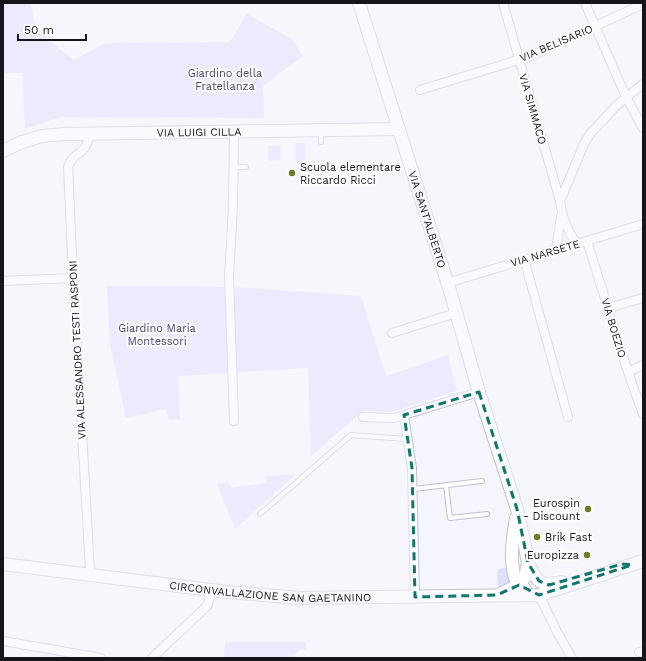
<svg xmlns="http://www.w3.org/2000/svg" width="646" height="661" viewBox="0 0 646 661" font-family="'Work Sans',sans-serif">
  <style>
    .green { fill: #dedefd }
    .lines { fill: none; stroke-linecap: round; stroke-linejoin: round }
    .lane-casing { stroke: #c1c0d3; stroke-width: 6 }
    .street-casing { stroke: #c1c0d3; stroke-width: 10 }
    .secondary-casing { stroke: #c1c0d3; stroke-width: 14 }
    .lane { stroke: #fff; stroke-width: 4 }
    .street { stroke: #fff; stroke-width: 8 }
    .secondary { stroke: #fff; stroke-width: 12 }
    .marked { fill: none; stroke: #0f766e; stroke-width: 3; stroke-dasharray: 8 5; stroke-linejoin: round }
    .poi-dot { fill: #707b27; stroke: #fff; stroke-width: 1.5 }
    .labels { text-anchor: middle; stroke-width: 4; stroke-linejoin: round; paint-order: stroke }
    .street-label { font-size: 11px; fill: #15151c; stroke: #fff }
    .park-label { font-size: 11px; fill: #47417d; stroke: #fff }
    .poi-label { font-size: 11px; fill: #15151c; stroke: #fff; text-anchor: start }
  </style>
  <rect width="100%" height="100%" fill="#f5f5fd"/>
  <!-- green -->
  <path class="green" d="M 3,3 L 30,3 L 37,31 L 74,60 L 105,43 L 230,42 L 247,14 L 292,39 L 303,56 L 263,86 L 264,118 L 60,117 L 25,129 L 22,73 L 3,73 Z
    M 295,143 L 305,143 L 306,161 L 296,164 Z
    M 268,146 L 280,146 L 281,160 L 268,161 Z
    M 107,286 L 236,287 L 361,296 L 386,376 L 448,355 L 457,391 L 392,412 L 363,411 L 311,456 L 308,368 L 178,376 L 180,419 L 169,420 L 166,409 L 126,418 L 110,344 Z
    M 296,474 L 235,529 L 217,484 L 228,482 L 231,488 L 267,483 L 266,476 Z
    M 510,567 L 514,583 L 499,589 L 497,577 L 498,569 Z
    M 225,642 L 306,642 L 306,649 L 298,651 L 292,658 L 224,658 Z"/>
  <g class="lines">
    <!-- lane casing -->
    <g class="lane-casing">
      <path id="lane" d="M 321,132 L 321,142
        M 234,167 L 246,167
        M 446,485 L 450,518 L 487,514
        M 413,489 L 482,481
        M 260,514 L 351,435 L 407,439"/>
    </g>
    <!-- street casing -->
    <g class="street-casing">
      <path id="street" d="M 503,3 L 560,201 C 562,217 567,231 577,244
        M 585,3 L 626,97 L 643,128
        M 420,90 L 531,56 L 643,4
        M 89,134 C 87,157 74,149 68,167 L 73,278 L 90,570 L 89,575
        M 560,201 L 584,144 L 590,134 L 617,105 L 643,84
        M 587,241 L 628,372 L 643,414
        M 556,250 L 561,216
        M 524,259 L 568,417
        M 3,281 L 73,278
        M 447,283 L 643,224
        M 608,308 L 643,298
        M 392,333 L 456,313
        M 628,372 L 643,365
        M 404,415 L 412,468 L 415,597
        M 363,417 L 394,418 L 479,392
        M 234,421 L 229,276 L 233,207 L 234,132
        M 539,595 L 557,632 L 572,658
        M 3,641 L 101,658
        M 639,652 L 643,651
        M 152,658 L 208,605 L 211,591"/>
    </g>
    <!-- secondary casing -->
    <g class="secondary-casing">
      <g id="secondary">
        <path id="s1" d="M 359,3 L 450,291 L 479,392 L 517,509 L 523,536 L 528,563 L 525,577 L 519,585 L 500,594"/>
        <path id="s2" d="M 3,151 L 22,142 L 42,136 L 65,134 L 398,129"/>
        <path d="M 516,518 C 513,537 509,559 515,578 C 516,583 521,586 525,589"/>
        <path d="M 528,563 C 537,582 540,587 561,582"/>
        <path id="s3" d="M 3,564 L 227,592 L 301,598 L 379,597 L 539,595 L 643,561"/>
      </g>
    </g>
    <!-- lane -->
    <use href="#lane" class="lane"/>
    <!-- street -->
    <use href="#street" class="street"/>
    <!-- secondary -->
    <use href="#secondary" class="secondary"/>
  </g>
  <!-- marked area -->
  <path d="M0 0H646V661H0ZM 479,392 L 517,509 L 528,563 L 539,581 L 549,585 L 622,564 L 632,565 L 539,595 L 519,585 L 497,595 L 415,597 L 412,468 L 404,415 Z" fill="#f5f5fd" fill-opacity=".55" fill-rule="evenodd"/>
  <path class="marked" d="M 479,392 L 517,509 L 528,563 L 539,581 L 549,585 L 622,564 L 632,565 L 539,595 L 519,585 L 497,595 L 415,597 L 412,468 L 404,415 Z"/>
  <!-- markers -->
  <g class="poi-dot">
    <circle cx="292" cy="173" r="4"/>
    <circle cx="588" cy="509" r="4"/>
    <circle cx="537" cy="537" r="4"/>
    <circle cx="587" cy="555" r="4"/>
  </g>
  <g class="labels">
    <!-- street labels -->
    <g class="street-label">
      <text transform="translate(556 43) rotate(-23)" y="4">VIA BELISARIO</text>
      <text transform="translate(533 109) rotate(74)" y="4">VIA SIMMACO</text>
      <text dy="4" stroke="none"><textPath href="#s2" startOffset="199">VIA LUIGI CILLA</textPath></text>
      <text dy="4" stroke="none"><textPath href="#s1" startOffset="227">VIA SANT'ALBERTO</textPath></text>
      <text transform="translate(545 253) rotate(-16)" y="4">VIA NARSETE</text>
      <text transform="translate(614 328) rotate(73)" y="4">VIA BOEZIO</text>
      <text transform="translate(77 350) rotate(-93)" y="4">VIA ALESSANDRO TESTI RASPONI</text>
      <text dy="4" stroke="none"><textPath href="#s3" startOffset="269">CIRCONVALLAZIONE SAN GAETANINO</textPath></text>
    </g>
    <!-- park labels -->
    <g class="park-label">
      <text x="225" y="77">Giardino della<tspan x="225" dy="13">Fratellanza</tspan></text>
      <text x="157" y="332">Giardino Maria<tspan x="157" dy="13">Montessori</tspan></text>
    </g>
    <!-- poi labels -->
    <g class="poi-label">
      <text x="300" y="171">Scuola elementare<tspan x="300" dy="13">Riccardo Ricci</tspan></text>
      <text x="580" y="507" text-anchor="end">Eurospin<tspan x="580" dy="13">- Discount</tspan></text>
      <text x="545" y="541">Brik Fast</text>
      <text x="579" y="559" text-anchor="end">Europizza</text>
    </g>
  </g>
  <!-- border -->
  <rect width="646" height="661" fill="none" stroke="#15151c" stroke-width="8"/>
  <!-- scale -->
  <path d="M18 34v6h68v-6" fill="none" stroke="#15151c" stroke-width="2"/>
  <text x="24" y="34" font-size="12" fill="#15151c" stroke="#ffffff" stroke-width="3" paint-order="stroke">50 m</text>
</svg>
